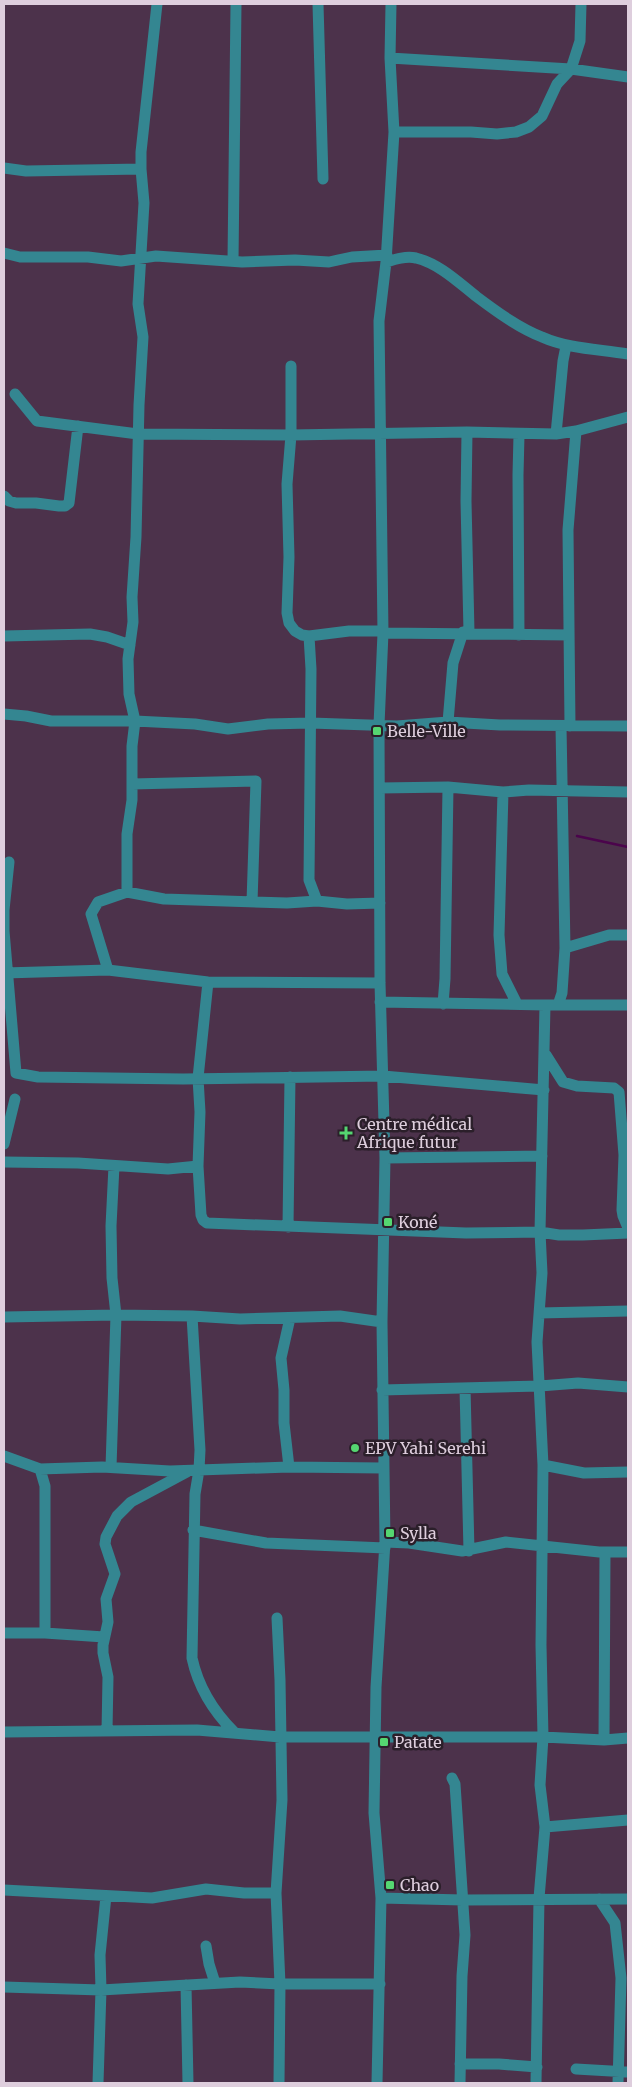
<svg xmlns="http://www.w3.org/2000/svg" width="632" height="2087" viewBox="0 0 632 2087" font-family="Merriweather,serif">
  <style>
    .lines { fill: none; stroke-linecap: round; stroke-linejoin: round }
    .stream { stroke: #4b044c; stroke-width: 2.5 }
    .minor { stroke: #348691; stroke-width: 11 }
    .poi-dot { fill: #55d671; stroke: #2b1f2a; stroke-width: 2 }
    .labels { text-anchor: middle; stroke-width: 5; stroke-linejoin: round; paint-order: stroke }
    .poi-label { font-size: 16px; fill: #decedd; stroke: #2b1f2a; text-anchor: start }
  </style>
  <rect width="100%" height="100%" fill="#4c324b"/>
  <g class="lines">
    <!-- stream -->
    <path class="stream" d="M 577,836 L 628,847"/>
    <!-- minor -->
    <path class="minor" d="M 318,4 L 323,179
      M 390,58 L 571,69 L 628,77
      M 394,132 L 471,132 L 497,134 L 516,132 L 529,127 L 542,116 L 557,84 L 571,69 L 580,41 L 581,4
      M 4,168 L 26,171 L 141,169
      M 4,253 L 20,257 L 88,257 L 121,261 L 156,256 L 242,262 L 295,260 L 329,262 L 352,257 L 387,255
      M 233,261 L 236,4
      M 386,262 C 396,259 406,256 416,258 C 440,264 459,283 477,297 C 497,312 519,328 542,337 C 569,349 599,349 628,354
      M 291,366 L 291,435 L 287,484 L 289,557 L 287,613 L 289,623 L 295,631 L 302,635 L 309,636 L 349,631 L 383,631
      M 15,394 L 37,421 L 138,434 L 291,435 L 467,432 L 556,434 L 576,431 L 628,417
      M 467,432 L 466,501 L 469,632
      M 556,434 L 563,361 L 566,346
      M 519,435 L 518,475 L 519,635
      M 4,496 L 9,501 L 16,503 L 36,503 L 59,506 L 65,506 L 69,503 L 78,426
      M 383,633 L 569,635
      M 4,636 L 90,634 L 107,637 L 130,645
      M 309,636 L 311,669 L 309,880 L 317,901
      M 4,714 L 26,716 L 51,721 L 135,721 L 195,724 L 228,729 L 268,724 L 311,723 L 397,726 L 448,722 L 500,725 L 628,726
      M 448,722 L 453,663 L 463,632
      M 570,726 L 568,530 L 576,431
      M 132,784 L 256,781 L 252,902
      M 380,788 L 448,787 L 503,792 L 529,790 L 628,792
      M 503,792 L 499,935 L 502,974 L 517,1004
      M 9,862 L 4,910 L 4,931 L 16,1073 L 38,1077 L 183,1079 L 383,1076 L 544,1090
      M 127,892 L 127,834 L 132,800 L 132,746 L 135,721 L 129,694 L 128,659 L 133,622 L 132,597 L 136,537 L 139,405 L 143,337 L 138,304 L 144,203 L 141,169 L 141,152 L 157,4
      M 565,948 L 609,935 L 628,935
      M 108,970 L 91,914 L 98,902 L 127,892 L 164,899 L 287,903 L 317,901 L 347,904 L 380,903
      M 4,973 L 108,970 L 208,982 L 380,983
      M 208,982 L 198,1078 L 200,1112 L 198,1166 L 201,1215 L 203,1220 L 207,1223 L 466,1233 L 540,1232 L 559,1235 L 583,1235 L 628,1233
      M 380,1002 L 545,1005 L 628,1005
      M 443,1004 L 445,979 L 448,787
      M 558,1005 L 562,993 L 565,948 L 561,726
      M 546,1055 L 563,1082 L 577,1086 L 614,1088 L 619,1092 L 624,1155 L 622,1210 L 623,1216 L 628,1228
      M 4,1144 L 15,1099
      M 385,1158 L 542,1156
      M 4,1162 L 78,1163 L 168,1169 L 198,1166
      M 288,1227 L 290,1077
      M 539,1313 L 628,1311
      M 192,1316 L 200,1450 L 199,1470 L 195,1494 L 192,1658 C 198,1686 214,1712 234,1732
      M 4,1317 L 116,1315 L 192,1316 L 240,1319 L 340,1316 L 382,1322
      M 465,1388 L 469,1551
      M 382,1390 L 540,1386 L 578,1383 L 628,1387
      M 4,1456 L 40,1469 L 102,1467 L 170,1471 L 289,1467 L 383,1468
      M 543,1465 L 584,1473 L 628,1472
      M 111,1467 L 116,1315 L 112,1278 L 111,1226 L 114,1166
      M 289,1467 L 284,1423 L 284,1390 L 281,1358 L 290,1318
      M 40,1469 L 45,1486 L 45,1633
      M 193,1530 L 266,1543 L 385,1548
      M 385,1542 L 409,1543 L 462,1551 L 506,1542 L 599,1552 L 628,1552
      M 277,1618 L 280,1680 L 282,1800 L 276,1893 L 280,1984 L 279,2083
      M 4,1633 L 45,1633 L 104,1637
      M 107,1731 L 108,1677 L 103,1653 L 103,1645 L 108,1622 L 106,1599 L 115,1574 L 105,1544 L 106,1537 L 117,1516 L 131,1502 L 187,1472
      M 4,1732 L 197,1730 L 280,1737 L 543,1737 L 604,1740 L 628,1738
      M 604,1740 L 605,1553
      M 452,1778 L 455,1784 L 465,1935 L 462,1976 L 460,2083
      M 545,1827 L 628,1820
      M 4,1890 L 152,1898 L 206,1889 L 244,1893 L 276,1893
      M 381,1898 L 463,1900 L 628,1899
      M 599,1899 L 615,1923 L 621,1978 L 618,2083
      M 206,1946 L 209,1964 L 215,1983
      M 186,1985 L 188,2083
      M 4,1987 L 101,1990 L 240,1982 L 280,1984 L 380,1984
      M 460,2064 L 499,2064 L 537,2067
      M 576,2069 L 628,2072
      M 98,2083 L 101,1990 L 100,1955 L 106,1896
      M 377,2083 L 381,1898 L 374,1813 L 376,1687 L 385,1542 L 382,1322 L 385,1158 L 380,983 L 379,725 L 383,633 L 379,321 L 386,262 L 394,132 L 390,58 L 391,4
      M 536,2083 L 539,1898 L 545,1827 L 540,1785 L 543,1737 L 541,1645 L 543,1465 L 537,1342 L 542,1273 L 540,1232 L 545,1005"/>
  </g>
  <!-- markers -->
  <g class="poi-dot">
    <rect x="372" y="726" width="10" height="10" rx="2.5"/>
    <path d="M343.5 1125.5h5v5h5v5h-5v5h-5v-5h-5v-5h5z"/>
    <rect x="383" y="1217" width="10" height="10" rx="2.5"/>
    <circle cx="355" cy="1448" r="5"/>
    <rect x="385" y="1528" width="10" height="10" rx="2.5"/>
    <rect x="379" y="1737" width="10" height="10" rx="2.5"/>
    <rect x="385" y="1880" width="10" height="10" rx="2.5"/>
  </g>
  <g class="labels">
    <!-- poi labels -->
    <g class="poi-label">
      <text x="387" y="737">Belle-Ville</text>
      <text x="357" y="1130">Centre médical<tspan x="357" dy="18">Afrique futur</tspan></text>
      <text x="398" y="1228">Koné</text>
      <text x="365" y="1454">EPV Yahi Serehi</text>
      <text x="400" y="1539">Sylla</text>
      <text x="394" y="1748">Patate</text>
      <text x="400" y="1891">Chao</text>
    </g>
  </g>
  <!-- border -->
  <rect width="632" height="2087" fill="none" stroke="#decedd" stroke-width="10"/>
</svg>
